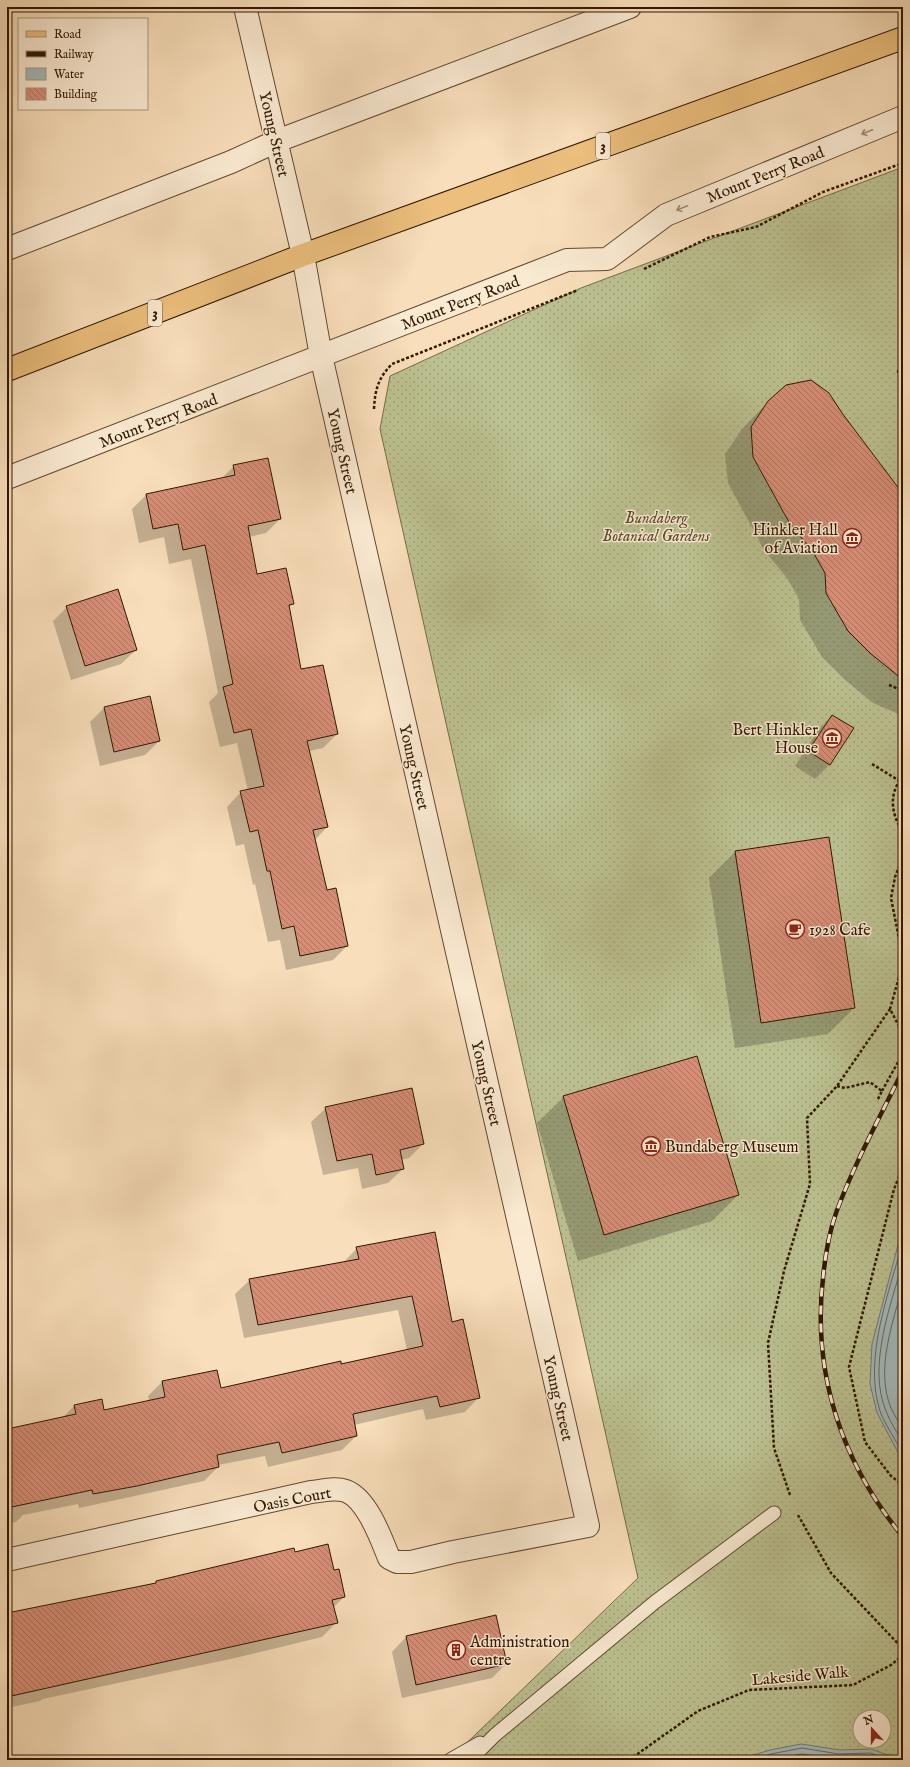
<svg xmlns="http://www.w3.org/2000/svg" width="910" height="1767" viewBox="0 0 910 1767" font-family="'IM FELL English',serif">
  <style>
    .grass { fill: url(#grass-dots); stroke: #766c49; fill-rule: evenodd }
    .water { fill: #a2b9ba; stroke: #747870 }
    .shadow { fill: #0003 }
    .lines { fill: none; stroke-linecap: round; stroke-linejoin: round }
    .shore { stroke: #69685e; stroke-width: 1 }
    .building { fill: url(#building-back-hatch); stroke: #301701 }
    .lane-casing { stroke: #62492f; stroke-width: 15 }
    .street-casing { stroke: #62492f; stroke-width: 24 }
    .primary-casing { stroke: #301701; stroke-width: 24 }
    .path { stroke: #301701; stroke-width: 2.5; stroke-dasharray: 3 2; stroke-linecap: butt }
    .lane { stroke: #faead2; stroke-width: 13 }
    .street { stroke: #faead2; stroke-width: 22 }
    .primary { stroke: #ecbf7d; stroke-width: 22 }
    .rail-casing { stroke: #301701; stroke-width: 4.5 }
    .rail { stroke: #faead2; stroke-width: 3; stroke-dasharray: 9; stroke-linecap: butt }
    .oneway { stroke: #9f8b74 }
    .labels { text-anchor: middle; stroke-width: 3; stroke-linejoin: round; paint-order: stroke }
    .shield { fill: #faead2; stroke: #6d5640; stroke-width: 1 }
    .shield-label { font-size: 15px; font-weight: bold; fill: #301701 }
    .street-label { font-size: 16px; fill: #301701; stroke: #faead2 }
    .park-label { font-size: 16px; font-style: italic; fill: #5a4a2c; stroke: #faead2 }
    .poi-label { font-size: 16px; fill: #301701; stroke: #faead2; text-anchor: start }
  </style>
  <defs>
    <pattern id="grass-dots" width="8" height="8" patternUnits="userSpaceOnUse"><rect width="8" height="8" fill="#bcc191"/><path d="M2 2h.1M6 6h.1" fill="none" stroke="#a2a57b" stroke-width="1.8" stroke-linecap="round"/></pattern>
    <pattern id="building-back-hatch" width="6" height="6" patternUnits="userSpaceOnUse"><rect width="6" height="6" fill="#d78e77"/><path d="M-1 5l2 2M0 0l6 6M5-1l2 2" fill="none" stroke="#af735f"/></pattern>
  </defs>
  <rect width="100%" height="100%" fill="#f8deba"/>
  <filter id="stains"><feTurbulence type="fractalNoise" baseFrequency=".005" numOctaves="4"/><feColorMatrix values="0 0 0 0 .2 0 0 0 0 .09 0 0 0 0 .02 0 0 0 .5 -.17"/></filter>
  <radialGradient id="worn" r=".72"><stop offset=".6" stop-color="#630" stop-opacity="0"/><stop offset="1" stop-color="#630" stop-opacity=".3"/></radialGradient>
  <!-- grass -->
  <path class="grass" d="M 903,167 L 903,1760 L 449,1760 L 638,1578 L 380,429 L 390,376 L 581,288 ZM 860,1717 L 884,1717 L 884,1741 L 860,1741 Z"/>
  <!-- water -->
  <path class="water" d="M 903,1226 L 903,1462 L 877,1413 L 870,1384 L 872,1344 Z
    M 801,1744 L 840,1750 L 871,1749 L 902,1760 L 737,1760 L 770,1750 Z"/>
  <!-- shadow -->
  <path class="shadow" d="M 768,402 L 841,414 L 903,496 L 903,716 L 873,703 L 844,679 L 822,657 L 800,620 L 799,599 L 787,578 L 764,550 L 728,483 L 725,454 L 742,429 Z
    M 234,466 L 280,519 L 266,533 L 249,537 L 256,575 L 292,604 L 289,607 L 301,670 L 337,734 L 323,748 L 309,751 L 327,827 L 315,840 L 327,891 L 347,946 L 333,960 L 286,970 L 280,940 L 268,942 L 255,884 L 253,885 L 244,844 L 236,846 L 227,807 L 241,792 L 248,791 L 237,743 L 220,747 L 209,702 L 218,693 L 191,559 L 169,564 L 164,537 L 139,543 L 132,509 L 146,495 L 221,479 Z
    M 67,607 L 136,650 L 121,664 L 71,680 L 53,621 Z
    M 105,707 L 159,741 L 145,755 L 100,766 L 90,722 Z
    M 832,716 L 852,728 L 829,765 L 815,779 L 795,766 L 818,730 Z
    M 735,852 L 854,1008 L 828,1034 L 735,1048 L 709,878 Z
    M 564,1097 L 738,1195 L 712,1221 L 578,1261 L 537,1123 Z
    M 326,1108 L 423,1144 L 409,1158 L 401,1160 L 403,1169 L 388,1183 L 362,1189 L 358,1168 L 323,1175 L 311,1122 Z
    M 357,1248 L 452,1323 L 479,1397 L 465,1412 L 426,1420 L 423,1409 L 354,1425 L 356,1436 L 342,1450 L 268,1467 L 265,1456 L 218,1465 L 218,1467 L 204,1481 L 79,1508 L 78,1504 L 23,1515 L 16,1522 L 7,1524 L 7,1430 L 62,1418 L 74,1406 L 103,1411 L 149,1401 L 148,1396 L 162,1382 L 220,1389 L 407,1350 L 398,1310 L 244,1338 L 235,1294 L 250,1280 L 343,1263 Z
    M 294,1553 L 333,1571 L 344,1597 L 333,1608 L 336,1623 L 322,1637 L 235,1658 L 43,1699 L 40,1701 L 7,1708 L 7,1614 L 154,1585 L 156,1582 Z
    M 496,1616 L 506,1664 L 492,1678 L 402,1698 L 392,1652 L 406,1637 Z"/>
  <g class="lines">
    <!-- shore -->
    <path class="shore" d="M 903,1241 C 889,1293 863,1359 880,1411 C 885,1425 896,1440 903,1454
      M 903,1261 C 891,1305 867,1366 886,1411 C 890,1422 897,1432 903,1443
      M 903,1284 C 893,1323 875,1369 891,1408 C 895,1416 899,1423 903,1430
      M 751,1760 L 771,1754 L 802,1748 L 839,1754 L 870,1753 L 890,1760
      M 768,1760 L 802,1754 L 839,1759 L 869,1758 L 874,1760"/>
  </g>
  <!-- building -->
  <path class="building" d="M 811,380 L 829,393 L 842,413 L 903,494 L 903,680 L 870,653 L 848,631 L 826,593 L 825,573 L 813,552 L 790,524 L 753,457 L 751,427 L 768,401 L 786,385 Z
    M 268,458 L 281,519 L 248,526 L 257,574 L 286,568 L 294,604 L 289,605 L 301,669 L 323,665 L 338,734 L 307,741 L 328,827 L 313,830 L 327,890 L 336,888 L 348,946 L 300,956 L 294,926 L 282,929 L 270,871 L 267,871 L 258,830 L 250,832 L 240,791 L 264,786 L 251,729 L 234,733 L 223,687 L 233,684 L 205,545 L 183,550 L 178,524 L 153,529 L 146,494 L 235,475 L 233,465 Z
    M 118,589 L 137,650 L 85,666 L 66,606 Z
    M 150,696 L 160,741 L 114,752 L 104,707 Z
    M 832,715 L 854,728 L 830,765 L 808,751 Z
    M 829,837 L 855,1008 L 761,1023 L 735,851 Z
    M 697,1056 L 739,1195 L 604,1235 L 563,1096 Z
    M 412,1088 L 424,1144 L 400,1150 L 404,1169 L 376,1175 L 372,1154 L 337,1161 L 325,1107 Z
    M 435,1232 L 452,1322 L 463,1319 L 480,1398 L 440,1407 L 437,1396 L 353,1414 L 357,1436 L 282,1453 L 279,1442 L 217,1455 L 219,1467 L 137,1486 L 93,1494 L 92,1490 L 7,1508 L 7,1429 L 76,1414 L 74,1405 L 102,1399 L 104,1410 L 165,1397 L 162,1381 L 217,1370 L 221,1388 L 341,1361 L 341,1364 L 423,1346 L 412,1296 L 258,1325 L 249,1279 L 359,1259 L 356,1247 Z
    M 328,1544 L 334,1570 L 339,1569 L 345,1597 L 332,1600 L 338,1623 L 7,1697 L 7,1613 L 156,1583 L 156,1581 L 294,1548 L 295,1552 Z
    M 496,1615 L 507,1664 L 416,1685 L 406,1636 Z"/>
  <g class="lines">
    <!-- lane casing -->
    <g class="lane-casing">
      <path id="lane" d="M 450,1760 L 480,1743
        M 470,1760 L 495,1735 L 655,1602 L 774,1513"/>
    </g>
    <!-- street casing -->
    <g class="street-casing">
      <path id="street" d="M 7,249 L 231,162 L 277,141 L 630,7
        M 7,478 L 567,260 L 607,259 L 666,215 L 903,117
        M 7,1560 L 311,1492 C 322,1491 335,1487 346,1491 C 367,1499 381,1538 389,1558 L 397,1562 L 411,1562 L 453,1552 L 588,1526 L 321,356 L 303,255 L 245,7"/>
    </g>
    <!-- primary casing -->
    <g class="primary-casing">
      <path id="primary" d="M 7,370 L 303,255 L 903,38"/>
    </g>
    <!-- path -->
    <path class="path" d="M 644,269 L 710,237 L 756,227 L 823,192 L 903,163
      M 897,371 L 903,373
      M 374,409 C 375,390 378,378 392,364 L 578,290
      M 889,685 L 903,691
      M 872,764 L 903,783
      M 903,776 C 888,794 891,814 903,832
      M 903,856 L 895,877 L 891,898 L 903,959
      M 903,963 L 890,1009 L 903,1034
      M 837,1086 L 845,1088 L 870,1082 L 882,1091 L 877,1101
      M 882,1091 L 903,1053
      M 903,1167 L 894,1189 L 849,1367 L 865,1442 L 891,1476 L 903,1485
      M 790,1495 L 774,1448 L 768,1343 L 784,1271 L 810,1184 L 807,1118 L 837,1086 L 890,1009
      M 798,1515 L 831,1573 L 903,1649
      M 629,1760 L 698,1711 L 749,1690 L 853,1685 L 891,1665 L 903,1655"/>
    <!-- lane -->
    <use href="#lane" class="lane"/>
    <!-- street -->
    <use href="#street" class="street"/>
    <!-- primary -->
    <use href="#primary" class="primary"/>
    <!-- rail casing -->
    <g class="rail-casing">
      <path id="rail" d="M 903,1070 C 880,1117 854,1164 836,1213 C 829,1233 825,1257 823,1278 C 812,1374 842,1463 903,1537"/>
    </g>
    <!-- rail -->
    <use href="#rail" class="rail"/>
  </g>
  <!-- one-way arrows -->
  <defs><path id="oneway-shaft" d="M-6 0H5M1.5-3L5.5 0L1.5 3" fill="none" stroke-width="1.6" stroke-linecap="round" stroke-linejoin="round"/></defs>
  <g class="oneway">
    <use href="#oneway-shaft" transform="translate(867 132) rotate(158)"/>
    <use href="#oneway-shaft" transform="translate(682 208) rotate(158)"/>
  </g>
  <!-- icons -->
  <defs>
    <g id="museum-ring" transform="scale(1)"><circle r="9.5" fill="#faead2" stroke="#8f2418" stroke-width="1.5"/><path d="M0-6L6-3V-2H-6V-3ZM-5-1h2V3h-2ZM-1-1h2V3h-2ZM3-1h2V3H3ZM-6 4H6V6H-6Z" fill="#8f2418"/></g>
    <g id="cafe-ring" transform="scale(1)"><circle r="9.5" fill="#faead2" stroke="#8f2418" stroke-width="1.5"/><path d="M-5.5-4.5H6V0H3Q3 3.5 0 3.5H-2.5Q-5.5 3.5-5.5 0ZM3-3.2v2h1.7v-2ZM-6 4.5H4V6H-6Z" fill="#8f2418"/></g>
    <g id="building-ring" transform="scale(1)"><circle r="9.5" fill="#faead2" stroke="#8f2418" stroke-width="1.5"/><path d="M-4-6H4V6H1V3H-1V6H-4ZM-2.5-4.3h1.7v1.8h-1.7ZM.8-4.3h1.7v1.8H.8ZM-2.5-1h1.7V.8h-1.7ZM.8-1h1.7V.8H.8Z" fill="#8f2418"/></g>
  </defs>
  <g fill-rule="evenodd">
    <use href="#museum-ring" x="852" y="538"/>
    <use href="#museum-ring" x="832" y="738"/>
    <use href="#cafe-ring" x="795" y="929"/>
    <use href="#museum-ring" x="651" y="1146"/>
    <use href="#building-ring" x="456" y="1650"/>
  </g>
  <g class="labels">
    <!-- shield labels -->
    <g class="shield">
      <rect x="596" y="133" width="14" height="26" rx="3"/>
      <rect x="148" y="300" width="14" height="26" rx="3"/>
    </g>
    <g class="shield-label">
      <text x="603" y="151">3</text>
      <text x="155" y="318">3</text>
    </g>
    <!-- street labels -->
    <g class="street-label">
      <text transform="translate(275 134) rotate(77)" y="6">Young Street</text>
      <text transform="translate(765 174) rotate(-22)" y="6">Mount Perry Road</text>
      <text transform="translate(460 302) rotate(-21)" y="6">Mount Perry Road</text>
      <text transform="translate(158 420) rotate(-21)" y="6">Mount Perry Road</text>
      <text transform="translate(343 451) rotate(77)" y="6">Young Street</text>
      <text transform="translate(415 767) rotate(77)" y="6">Young Street</text>
      <text transform="translate(487 1083) rotate(77)" y="6">Young Street</text>
      <text transform="translate(559 1398) rotate(77)" y="6">Young Street</text>
      <text transform="translate(292 1499) rotate(-11)" y="6">Oasis Court</text>
      <text transform="translate(800 1675) rotate(-5)" y="6">Lakeside Walk</text>
    </g>
    <!-- park labels -->
    <g class="park-label">
      <text x="656" y="523">Bundaberg<tspan x="656" dy="18">Botanical Gardens</tspan></text>
    </g>
    <!-- poi labels -->
    <g class="poi-label">
      <text x="838" y="535" text-anchor="end">Hinkler Hall<tspan x="838" dy="18">of Aviation</tspan></text>
      <text x="818" y="735" text-anchor="end">Bert Hinkler<tspan x="818" dy="18">House</tspan></text>
      <text x="809" y="935">1928 Cafe</text>
      <text x="665" y="1152">Bundaberg Museum</text>
      <text x="470" y="1647">Administration<tspan x="470" dy="18">centre</tspan></text>
    </g>
  </g>
  <!-- margin -->
  <rect width="910" height="1767" fill="none" stroke="#f8deba" stroke-width="24"/>
  <rect x="8" y="8" width="894" height="1751" fill="none" stroke="#301701" stroke-width="2"/>
  <rect x="12" y="12" width="886" height="1743" fill="none" stroke="#301701"/>
  <!-- legend -->
  <rect x="18" y="18" width="130" height="92" fill="#faead2" stroke="#a9967e"/>
  <rect x="26" y="31" width="20" height="6" fill="#ecbf7d" stroke="#a9967e"/>
  <text x="54" y="38" font-size="12" fill="#301701">Road</text>
  <rect x="26" y="51" width="20" height="6" fill="#301701" stroke="#a9967e"/>
  <text x="54" y="58" font-size="12" fill="#301701">Railway</text>
  <rect x="26" y="68" width="20" height="12" fill="#a2b9ba" stroke="#a9967e"/>
  <text x="54" y="78" font-size="12" fill="#301701">Water</text>
  <rect x="26" y="88" width="20" height="12" fill="url(#building-back-hatch)" stroke="#a9967e"/>
  <text x="54" y="98" font-size="12" fill="#301701">Building</text>
  <!-- north arrow -->
  <g transform="translate(872 1729) rotate(339)"><circle r="19" fill="#faead2" stroke="#a9967e"/>
  <path d="M0-3L7 15L0 10L-7 15Z" fill="#8f2418"/>
  <text y="-6" font-size="11" font-weight="bold" text-anchor="middle" fill="#301701">N</text>
  </g>
  <rect width="100%" height="100%" filter="url(#stains)"/>
  <rect width="100%" height="100%" fill="url(#worn)"/>
</svg>
